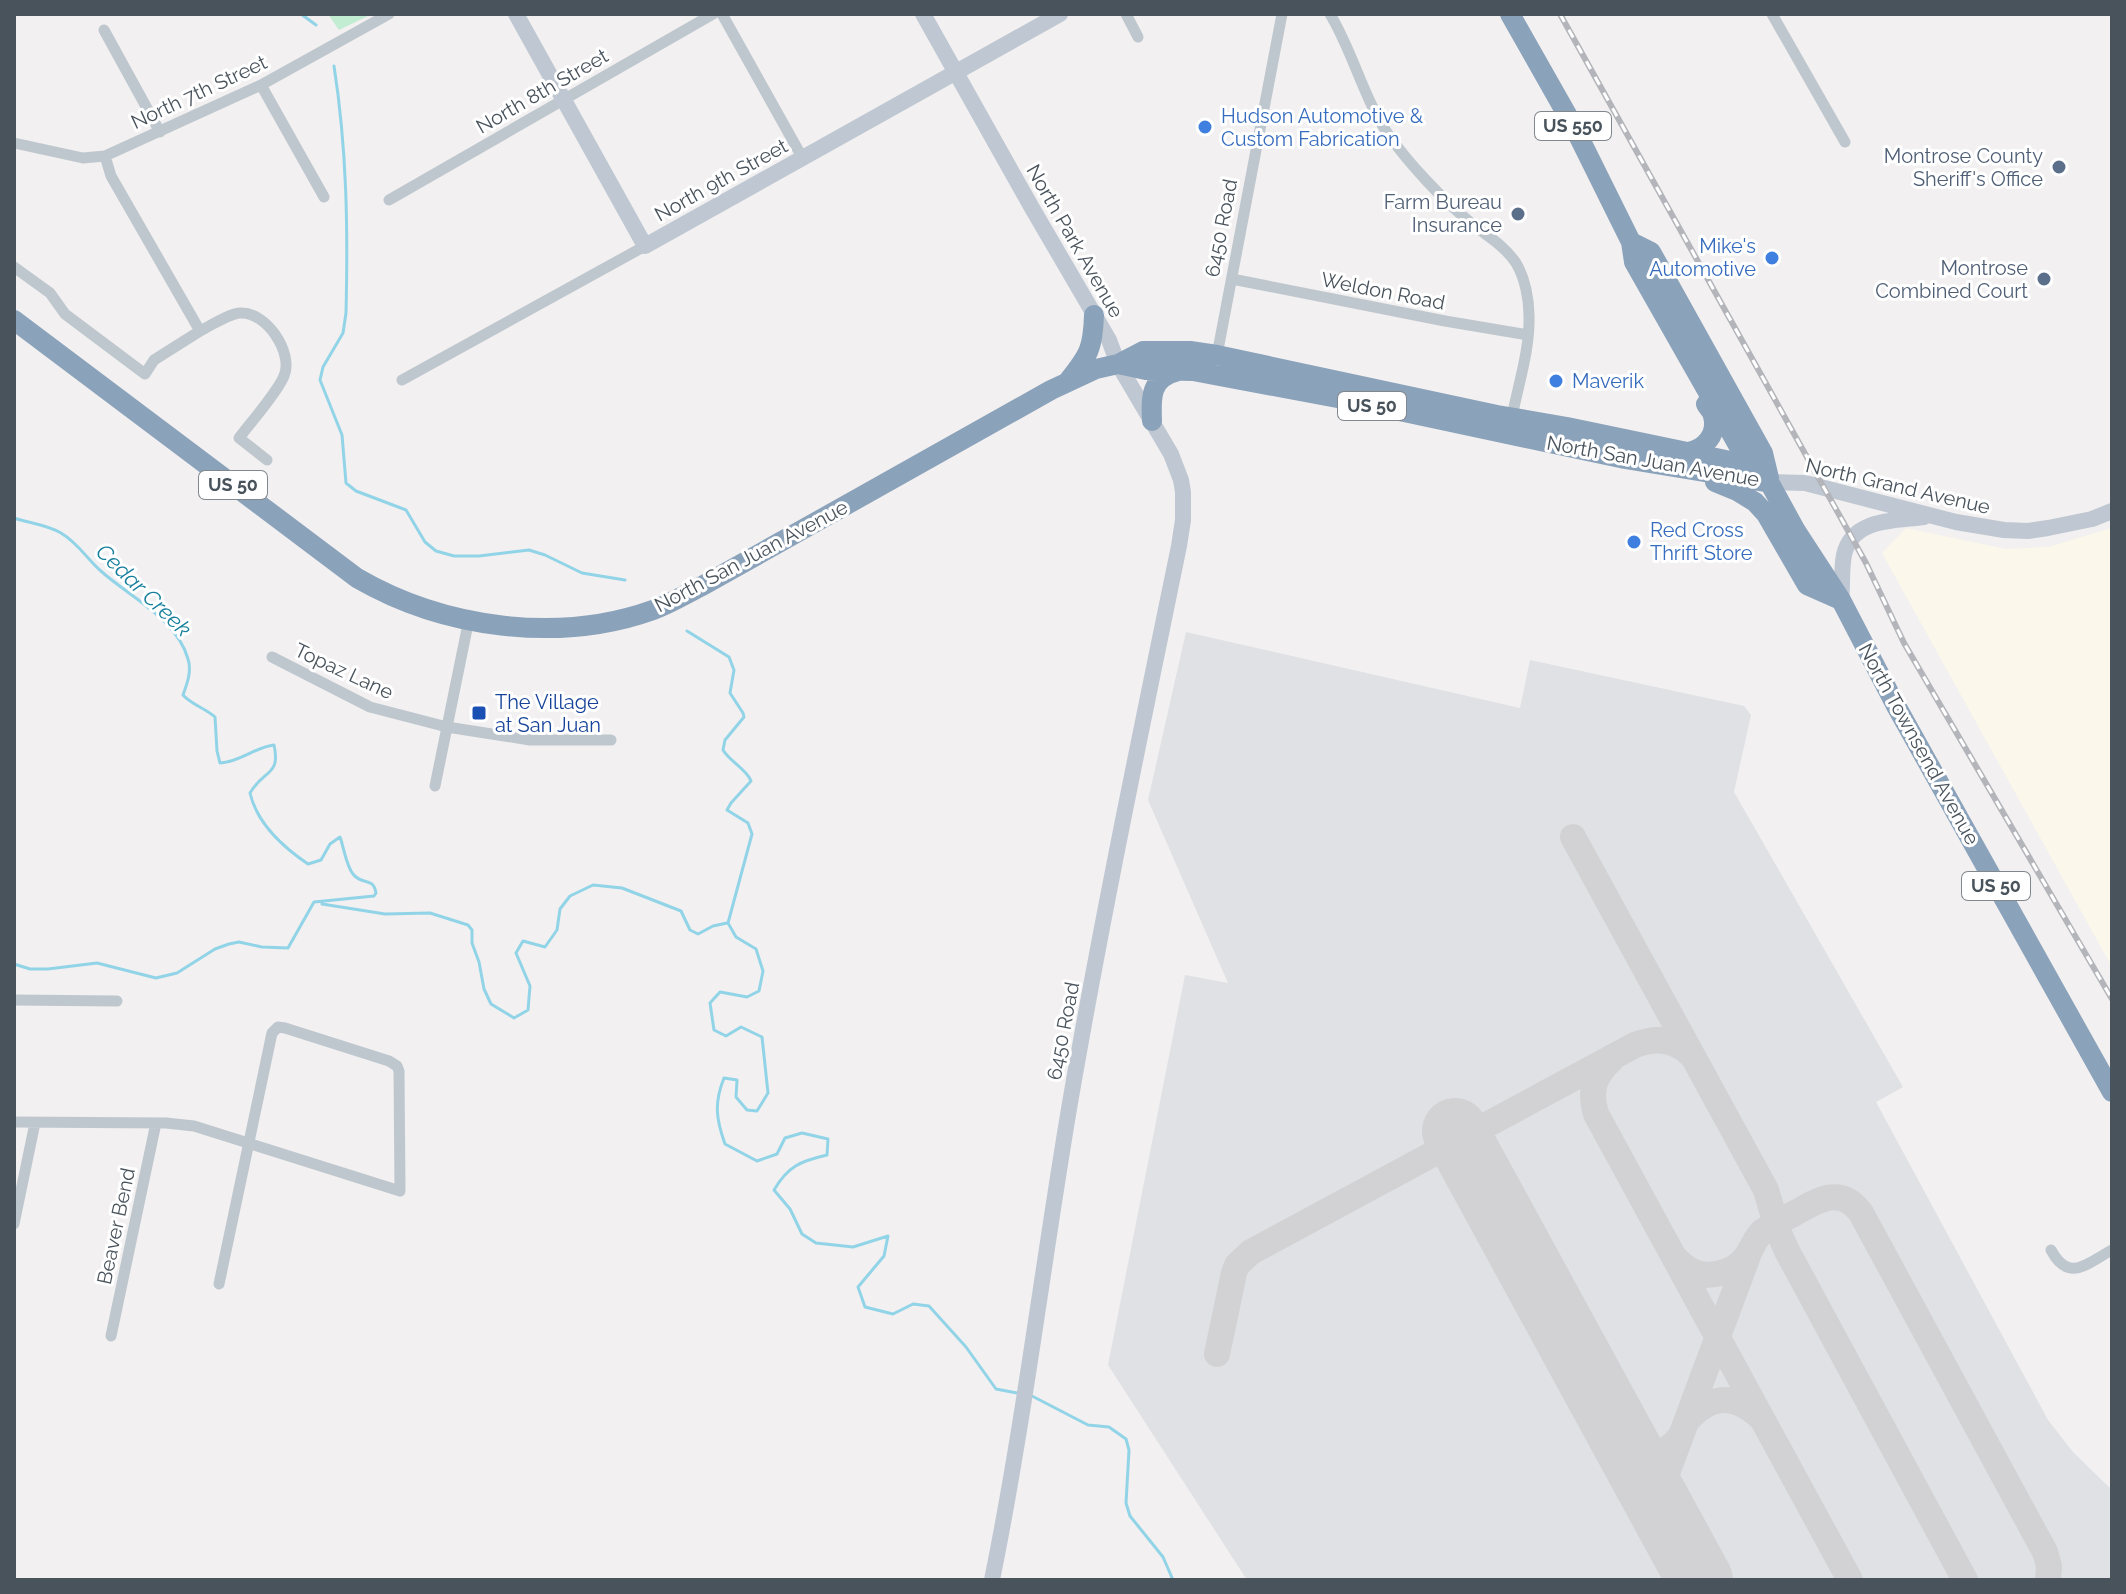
<svg xmlns="http://www.w3.org/2000/svg" width="2126" height="1594" viewBox="0 0 2126 1594" font-family="Raleway,sans-serif">
  <style>
    .commercial { fill: #fbf7eb }
    .airport { fill: #dfe1e4 }
    .green { fill: #c2edd3 }
    .lines { fill: none; stroke-linecap: round; stroke-linejoin: round }
    .stream { stroke: #92d4e7; stroke-width: 3 }
    .taxiway { stroke: #d2d2d5; stroke-width: 26 }
    .runway { stroke: #d2d2d5; stroke-width: 66 }
    .street { stroke: #bfc7ce; stroke-width: 11 }
    .secondary { stroke: #bfc8d2; stroke-width: 16 }
    .highway { stroke: #8ba2bb; stroke-width: 20 }
    .rail-casing { stroke: #b3b5ba; stroke-width: 6 }
    .rail { stroke: #fff; stroke-width: 3; stroke-dasharray: 9; stroke-linecap: butt }
    .shop-dot { fill: #3f7fe0; stroke: #fff; stroke-width: 3 }
    .service-dot { fill: #5c6f8a; stroke: #fff; stroke-width: 3 }
    .transit-dot { fill: #1a4fb4; stroke: #fff; stroke-width: 3 }
    .labels { text-anchor: middle; stroke-width: 6; stroke-linejoin: round; paint-order: stroke }
    .shield { fill: #fff; stroke: #80878d; stroke-width: 2 }
    .shield-label { font-size: 18px; font-weight: bold; fill: #49535c }
    .street-label { font-size: 20px; fill: #49535c; stroke: #fff }
    .shop-label { font-size: 20px; fill: #366cbe; stroke: #fff; text-anchor: start }
    .service-label { font-size: 20px; fill: #4e5e75; stroke: #fff; text-anchor: end }
    .transit-label { font-size: 20px; fill: #164399; stroke: #fff; text-anchor: start }
    .water-label { font-size: 22px; font-style: italic; fill: #157e9c; stroke: #fff }
  </style>
  <rect width="100%" height="100%" fill="#f2f0f0"/>
  <!-- commercial -->
  <path class="commercial" d="M 1906,528 L 2006,549 L 2048,547 L 2108,529 L 2112,529 L 2112,967 L 1882,553 Z"/>
  <!-- airport -->
  <path class="airport" d="M 1186,632 L 1520,708 L 1530,660 L 1744,706 L 1751,715 L 1734,792 L 1903,1087 L 1876,1102 L 2048,1420 L 2073,1452 L 2112,1490 L 2112,1580 L 1247,1580 L 1108,1365 L 1185,975 L 1228,983 L 1148,800 Z"/>
  <!-- green -->
  <path class="green" d="M 328,14 L 372,14 L 339,30 Z"/>
  <g class="lines">
    <!-- stream -->
    <path class="stream" d="M 301,14 L 316,25
      M 334,66 C 347,149 348,230 346,313 L 343,333 L 323,367 L 320,380 L 342,435 L 346,483 L 356,491 L 406,510 L 425,542 L 436,551 L 454,556 L 479,556 L 529,550 L 545,555 L 582,573 L 625,580
      M 14,518 C 29,523 48,525 61,533 C 78,543 88,560 102,572 C 130,597 177,619 188,659 C 192,671 187,684 183,695 C 192,705 205,708 215,717 L 217,751 L 220,763 C 240,762 255,747 274,745 C 281,776 263,770 250,793 C 257,824 283,847 308,864 L 321,860 L 330,844 L 340,837 C 344,848 346,865 353,874 C 362,886 373,876 376,893 L 374,896 L 314,902
      M 687,631 L 729,657 L 734,670 L 730,693 L 743,713 L 744,717 L 725,740 L 723,750 C 730,762 747,769 751,781 L 731,803 L 727,810 L 748,823 L 752,834 L 728,923 L 736,937 L 756,949 L 763,971 L 759,991 L 747,997 L 720,992 L 710,1003 L 714,1030 L 726,1036 L 741,1027 L 762,1037 L 768,1093 L 757,1111 L 747,1110 L 736,1097 L 737,1080 L 724,1078 C 714,1103 716,1119 725,1144 L 757,1161 L 777,1154 L 785,1138 L 802,1133 L 828,1139 L 827,1155 C 801,1161 788,1166 774,1190 L 790,1209 L 802,1234 L 816,1243 L 853,1247 L 888,1236 L 884,1256 L 858,1287 L 865,1307 L 893,1314 L 913,1304 L 929,1306 L 966,1347 L 996,1389 L 1017,1393
      M 322,904 L 385,914 L 430,913 L 468,925 L 472,930 L 472,943 L 479,962 L 484,989 L 491,1004 L 514,1018 L 528,1010 L 530,986 L 516,953 L 523,941 L 545,947 L 557,930 L 560,909 L 570,896 L 593,885 L 622,888 L 681,911 L 690,930 L 698,934 L 713,926 L 727,923
      M 14,964 L 30,969 L 48,969 L 97,963 L 156,978 L 177,973 L 215,949 L 229,944 L 239,942 L 262,947 L 288,948 L 314,902
      M 1032,1396 L 1088,1425 L 1109,1427 L 1126,1439 L 1129,1450 L 1126,1503 L 1130,1516 L 1163,1557 L 1173,1580"/>
    <!-- taxiway -->
    <path class="taxiway" d="M 1573,837 L 1766,1190 L 1778,1231 L 1787,1251 L 1965,1580
      M 1612,1059 C 1594,1076 1589,1090 1596,1114 L 1850,1580
      M 1674,1257 C 1678,1261 1683,1266 1688,1269 C 1705,1280 1733,1274 1745,1258 C 1752,1250 1754,1239 1762,1232 C 1772,1224 1784,1219 1795,1213 C 1818,1200 1841,1185 1861,1213 L 2045,1552 L 2049,1566 L 2048,1580
      M 1217,1354 L 1234,1273 L 1237,1265 L 1251,1252 L 1635,1045 C 1656,1037 1676,1038 1692,1056
      M 1686,1422 C 1710,1394 1734,1393 1761,1418
      M 1619,1431 C 1637,1455 1662,1463 1681,1435
      M 1666,1517 L 1660,1501 L 1663,1484 L 1749,1253"/>
    <!-- runway -->
    <path class="runway" d="M 1455,1131 L 1700,1580"/>
    <!-- street -->
    <path class="street" d="M 722,14 L 802,157
      M 1126,14 L 1138,37
      M 1330,14 C 1353,52 1363,97 1388,134 C 1409,164 1443,200 1471,223 C 1487,236 1504,245 1516,263 C 1525,278 1529,299 1529,316 C 1530,350 1518,385 1512,417
      M 1772,14 L 1845,142
      M 104,30 L 160,132
      M 261,85 L 324,197
      M 14,143 L 83,158 L 105,156 L 261,85 L 389,14
      M 389,200 L 713,14
      M 14,267 L 50,293 L 65,314 L 145,374 L 154,360 L 200,331 L 111,176 L 105,156
      M 1232,279 L 1445,321 L 1528,335
      M 200,331 C 212,325 228,314 240,313 C 266,311 294,353 284,376 C 277,393 251,422 239,438 L 267,460
      M 1217,355 L 1282,14
      M 402,380 L 645,246
      M 272,657 L 370,707 L 447,727 L 530,740 L 611,740
      M 435,786 L 469,619
      M 14,1000 L 117,1001
      M 14,1122 L 166,1123 L 194,1126 L 400,1191 L 399,1071 L 397,1066 L 389,1061 L 285,1028 L 278,1027 L 272,1033 L 219,1284
      M 14,1224 L 35,1123
      M 2051,1250 C 2069,1283 2086,1264 2112,1250
      M 111,1336 L 156,1123"/>
    <!-- secondary -->
    <path class="secondary" d="M 516,14 L 645,246 L 1060,14
      M 923,14 L 1032,208 L 1109,340 L 1118,364 L 1171,454 L 1181,480 L 1183,492 L 1183,520 L 1179,546 C 1141,731 1102,917 1070,1103 C 1043,1262 1024,1422 992,1580
      M 1769,482 L 1805,483 L 1956,522 L 2004,530 L 2028,531 L 2048,528 L 2092,519 L 2112,511
      M 1841,600 C 1843,585 1841,570 1844,555 C 1852,518 1895,521 1924,517"/>
    <!-- highway -->
    <path class="highway" d="M 1510,14 L 1574,127 L 1631,242 L 1634,262 L 1738,445 L 1769,482 L 1796,531 L 1841,600 L 1895,704 L 2112,1092
      M 1631,242 L 1651,252 L 1763,453 L 1769,478
      M 14,320 L 357,578 C 443,628 558,644 653,610 C 670,604 686,594 702,586 L 1051,390 L 1096,369 L 1118,364 L 1143,351 L 1190,351 L 1217,355 L 1497,415 L 1567,427 L 1740,463 L 1769,482
      M 1118,364 L 1146,370 L 1193,371 L 1348,400 L 1625,459 L 1765,482
      M 1069,380 C 1089,355 1093,348 1094,315
      M 1152,421 C 1151,397 1150,378 1178,371
      M 1688,452 C 1705,449 1718,434 1713,416 C 1712,411 1708,408 1706,404
      M 1715,482 L 1737,491 L 1755,502 L 1766,514 L 1807,585 L 1841,600"/>
    <!-- rail casing -->
    <g class="rail-casing">
      <path id="rail" d="M 1560,14 L 1866,563 L 1904,643 L 2112,999"/>
    </g>
    <!-- rail -->
    <use href="#rail" class="rail"/>
  </g>
  <!-- markers -->
  <g class="shop-dot">
    <circle cx="1205" cy="127" r="8"/>
    <circle cx="1772" cy="258" r="8"/>
    <circle cx="1556" cy="381" r="8"/>
    <circle cx="1634" cy="542" r="8"/>
  </g>
  <g class="service-dot">
    <circle cx="2059" cy="167" r="8"/>
    <circle cx="1518" cy="214" r="8"/>
    <circle cx="2044" cy="279" r="8"/>
  </g>
  <rect class="transit-dot" x="471" y="705" width="16" height="16" rx="4"/>
  <g class="labels">
    <!-- shield labels -->
    <g class="shield">
      <rect x="1535" y="112" width="76" height="28" rx="6"/>
      <rect x="1338" y="392" width="68" height="28" rx="6"/>
      <rect x="199" y="471" width="68" height="28" rx="6"/>
      <rect x="1962" y="872" width="68" height="28" rx="6"/>
    </g>
    <g class="shield-label">
      <text x="1573" y="132">US 550</text>
      <text x="1372" y="412">US 50</text>
      <text x="233" y="491">US 50</text>
      <text x="1996" y="892">US 50</text>
    </g>
    <!-- street labels -->
    <g class="street-label">
      <text transform="translate(542 91) rotate(-30)" y="7">North 8th Street</text>
      <text transform="translate(199 92) rotate(-25)" y="7">North 7th Street</text>
      <text transform="translate(721 180) rotate(-29)" y="7">North 9th Street</text>
      <text transform="translate(1221 228) rotate(-79)" y="7">6450 Road</text>
      <text transform="translate(1075 241) rotate(60)" y="7">North Park Avenue</text>
      <text transform="translate(1383 291) rotate(11)" y="7">Weldon Road</text>
      <text transform="translate(1653 461) rotate(10)" y="7">North San Juan Avenue</text>
      <text transform="translate(1898 486) rotate(13)" y="7">North Grand Avenue</text>
      <text transform="translate(751 556) rotate(-28)" y="7">North San Juan Avenue</text>
      <text transform="translate(344 671) rotate(25)" y="7">Topaz Lane</text>
      <text transform="translate(1919 744) rotate(61)" y="7">North Townsend Avenue</text>
      <text transform="translate(1063 1031) rotate(-79)" y="7">6450 Road</text>
      <text transform="translate(116 1226) rotate(-78)" y="7">Beaver Bend</text>
    </g>
    <!-- shop labels -->
    <g class="shop-label">
      <text x="1221" y="123">Hudson Automotive &amp;<tspan x="1221" dy="23">Custom Fabrication</tspan></text>
      <text x="1756" y="253" text-anchor="end">Mike's<tspan x="1756" dy="23">Automotive</tspan></text>
      <text x="1572" y="388">Maverik</text>
      <text x="1650" y="537">Red Cross<tspan x="1650" dy="23">Thrift Store</tspan></text>
    </g>
    <!-- service labels -->
    <g class="service-label">
      <text x="2043" y="163">Montrose County<tspan x="2043" dy="23">Sheriff's Office</tspan></text>
      <text x="1502" y="209">Farm Bureau<tspan x="1502" dy="23">Insurance</tspan></text>
      <text x="2028" y="275">Montrose<tspan x="2028" dy="23">Combined Court</tspan></text>
    </g>
    <!-- transit labels -->
    <g class="transit-label">
      <text x="495" y="709">The Village<tspan x="495" dy="23">at San Juan</tspan></text>
    </g>
    <!-- water labels -->
    <g class="water-label">
      <text transform="translate(144 590) rotate(44)" y="8">Cedar Creek</text>
    </g>
  </g>
  <!-- border -->
  <rect width="2126" height="1594" fill="none" stroke="#49535c" stroke-width="32"/>
</svg>
